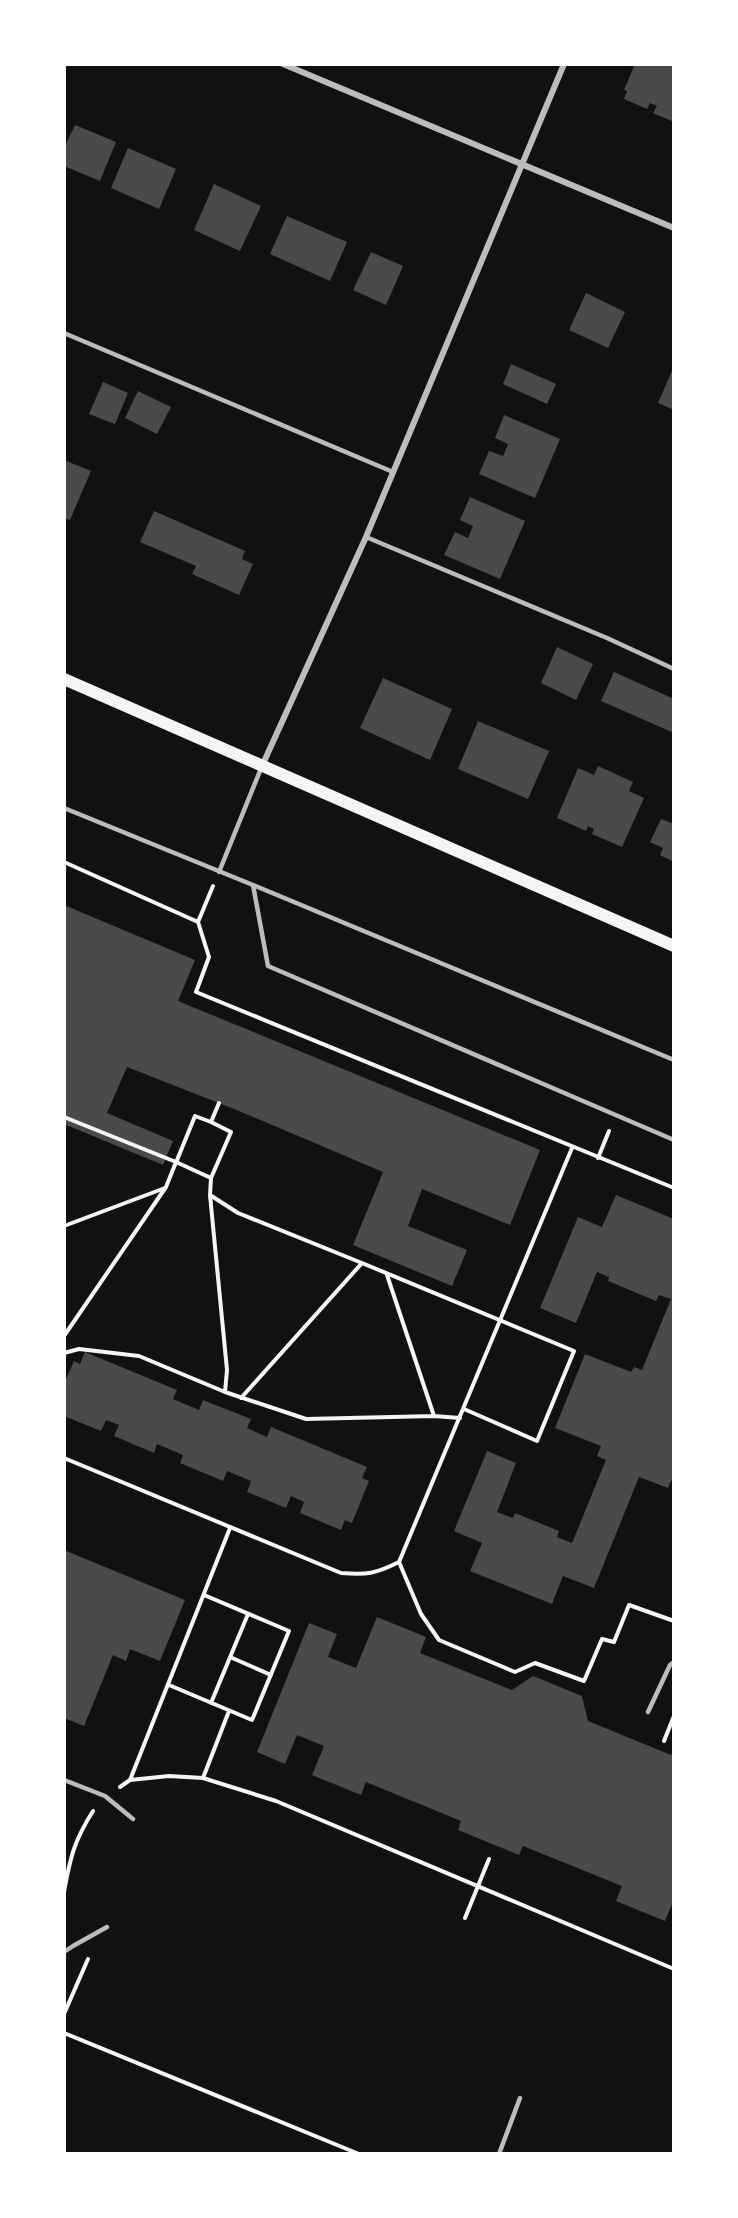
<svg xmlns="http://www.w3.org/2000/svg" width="738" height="2218" viewBox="0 0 738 2218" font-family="'Sofia Sans Condensed',sans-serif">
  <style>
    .building { fill: #4a4a4a }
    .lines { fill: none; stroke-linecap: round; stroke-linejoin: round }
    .path { stroke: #f5f5f5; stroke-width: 4 }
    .service { stroke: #bcbcbc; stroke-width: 4.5 }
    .minor { stroke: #bcbcbc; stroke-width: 6 }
    .secondary { stroke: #f5f5f5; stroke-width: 12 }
  </style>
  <rect width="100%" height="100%" fill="#111"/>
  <!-- building -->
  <path class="building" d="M 635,64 L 674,64 L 674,122 L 653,113 L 657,106 L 650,103 L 647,109 L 624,99 L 627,91 L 624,90 Z
    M 75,125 L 116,142 L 100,181 L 64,166 L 64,148 Z
    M 128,148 L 176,169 L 159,209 L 111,188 Z
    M 214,184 L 261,206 L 240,251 L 194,230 Z
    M 287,216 L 347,242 L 330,281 L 270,254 Z
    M 371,252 L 403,266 L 386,305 L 353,290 Z
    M 586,293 L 625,312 L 608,348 L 569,330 Z
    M 511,364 L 556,384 L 547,404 L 503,384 Z
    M 674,366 L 674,410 L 658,403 Z
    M 103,382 L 128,393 L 115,424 L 89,414 Z
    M 138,391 L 171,407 L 157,434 L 125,418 Z
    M 504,415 L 560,439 L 535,498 L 479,474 L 489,451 L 503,456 L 506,449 L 508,444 L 495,438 Z
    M 64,460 L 91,471 L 70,520 L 64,518 Z
    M 470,497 L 525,521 L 500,579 L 444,555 L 455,532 L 468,538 L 473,526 L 460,520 Z
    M 154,511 L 245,551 L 242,559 L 253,564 L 239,595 L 192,574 L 196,566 L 140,542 Z
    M 557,647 L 593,664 L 576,700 L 541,683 Z
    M 614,672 L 674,699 L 674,733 L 601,701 Z
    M 383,678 L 452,709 L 430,760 L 360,728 Z
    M 478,721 L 549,751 L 528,799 L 458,769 Z
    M 598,766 L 633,782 L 629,791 L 644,798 L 622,847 L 592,834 L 594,829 L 588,826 L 586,831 L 557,818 L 578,768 L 594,775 Z
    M 661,819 L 674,824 L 674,862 L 660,855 L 663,848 L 650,842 Z
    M 64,905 L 195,960 L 178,1001 L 540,1150 L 510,1225 L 422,1189 L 408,1226 L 467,1250 L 452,1286 L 353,1245 L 383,1172 L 239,1111 L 127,1067 L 107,1113 L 173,1141 L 163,1165 L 64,1124 Z
    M 616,1195 L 674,1219 L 674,1474 L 668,1488 L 639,1477 L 594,1588 L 563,1576 L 552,1604 L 470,1571 L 482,1543 L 454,1531 L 487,1451 L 516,1463 L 497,1512 L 513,1518 L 515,1513 L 559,1531 L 557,1537 L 572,1543 L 606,1460 L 597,1456 L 601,1446 L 555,1428 L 585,1354 L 631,1372 L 634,1367 L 642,1370 L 671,1299 L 659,1295 L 656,1301 L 608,1281 L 609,1277 L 597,1272 L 576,1323 L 540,1308 L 578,1217 L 602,1227 Z
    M 85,1352 L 177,1390 L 173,1399 L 199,1410 L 203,1400 L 251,1419 L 247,1428 L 267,1437 L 271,1427 L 367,1467 L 362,1478 L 369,1481 L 352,1523 L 345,1520 L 341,1530 L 300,1513 L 304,1502 L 291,1496 L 286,1508 L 247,1492 L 251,1481 L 227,1471 L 223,1481 L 180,1463 L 183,1455 L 157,1444 L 154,1453 L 114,1436 L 119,1425 L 106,1420 L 101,1431 L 64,1416 L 64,1384 L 74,1361 L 80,1364 Z
    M 64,1550 L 185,1600 L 160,1661 L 130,1649 L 126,1661 L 113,1655 L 84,1726 L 64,1718 Z
    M 377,1617 L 426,1637 L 420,1653 L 512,1690 L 533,1676 L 582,1696 L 588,1721 L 671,1755 L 674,1749 L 674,1899 L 665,1921 L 616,1901 L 622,1886 L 523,1846 L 519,1855 L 458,1830 L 461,1821 L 366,1782 L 361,1795 L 312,1775 L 324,1746 L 297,1735 L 285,1764 L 257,1752 L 309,1623 L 337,1634 L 328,1657 L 356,1668 Z"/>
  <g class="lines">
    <!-- path -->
    <path class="path" d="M 64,862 L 198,922 L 209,957 L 196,992 L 674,1188
      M 198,922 L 213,886
      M 64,1117 L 176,1162
      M 598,1158 L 609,1131
      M 175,1165 L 195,1116 L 211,1122 L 219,1103
      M 210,1195 L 211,1178 L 231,1132 L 211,1122
      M 64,1226 L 165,1188
      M 387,1275 L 434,1416
      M 64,1336 L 166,1187 L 176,1162 L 211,1178
      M 64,1353 L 79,1349 L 139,1356 L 225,1392 L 306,1419 L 434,1416 L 460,1418
      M 225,1392 L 227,1370 L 210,1195 L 238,1213 L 362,1263
      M 241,1398 L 362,1263 L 574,1351 L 537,1441 L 464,1409
      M 64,1458 L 341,1573 C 367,1575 375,1574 399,1562 L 572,1148
      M 399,1562 L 421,1614 L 439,1640 L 515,1672 L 535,1663 L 584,1681 L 602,1639 L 614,1642 L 629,1605 L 674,1621
      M 230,1657 L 271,1675
      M 169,1685 L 252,1720 L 289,1631 L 204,1595
      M 211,1703 L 248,1614
      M 664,1741 L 674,1716
      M 203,1778 L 229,1711
      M 130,1780 L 230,1528
      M 120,1787 L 130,1780 L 169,1776 L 203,1778 L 276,1801 L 674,1969
      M 64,1892 C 70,1858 74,1841 93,1811
      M 465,1918 L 489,1859
      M 64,2014 L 88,1959
      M 64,2033 L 359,2154"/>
    <!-- service -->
    <path class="service" d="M 64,333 L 393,472
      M 366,537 L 607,638 L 674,669
      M 64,808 L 253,885 L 268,966 L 674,1140
      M 219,872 L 262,766
      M 253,885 L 674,1060
      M 648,1712 L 670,1665 L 674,1662
      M 64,1780 L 105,1796 L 133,1819
      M 64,1952 L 73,1946 L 107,1927
      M 499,2154 L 520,2098"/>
    <!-- minor -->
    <path class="minor" d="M 283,64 L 674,228
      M 262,766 L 366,537 L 564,64"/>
    <!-- secondary -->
    <path class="secondary" d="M 64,679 L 674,946"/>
  </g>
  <!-- border -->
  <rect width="738" height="2218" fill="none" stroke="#ffffff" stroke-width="132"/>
</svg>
